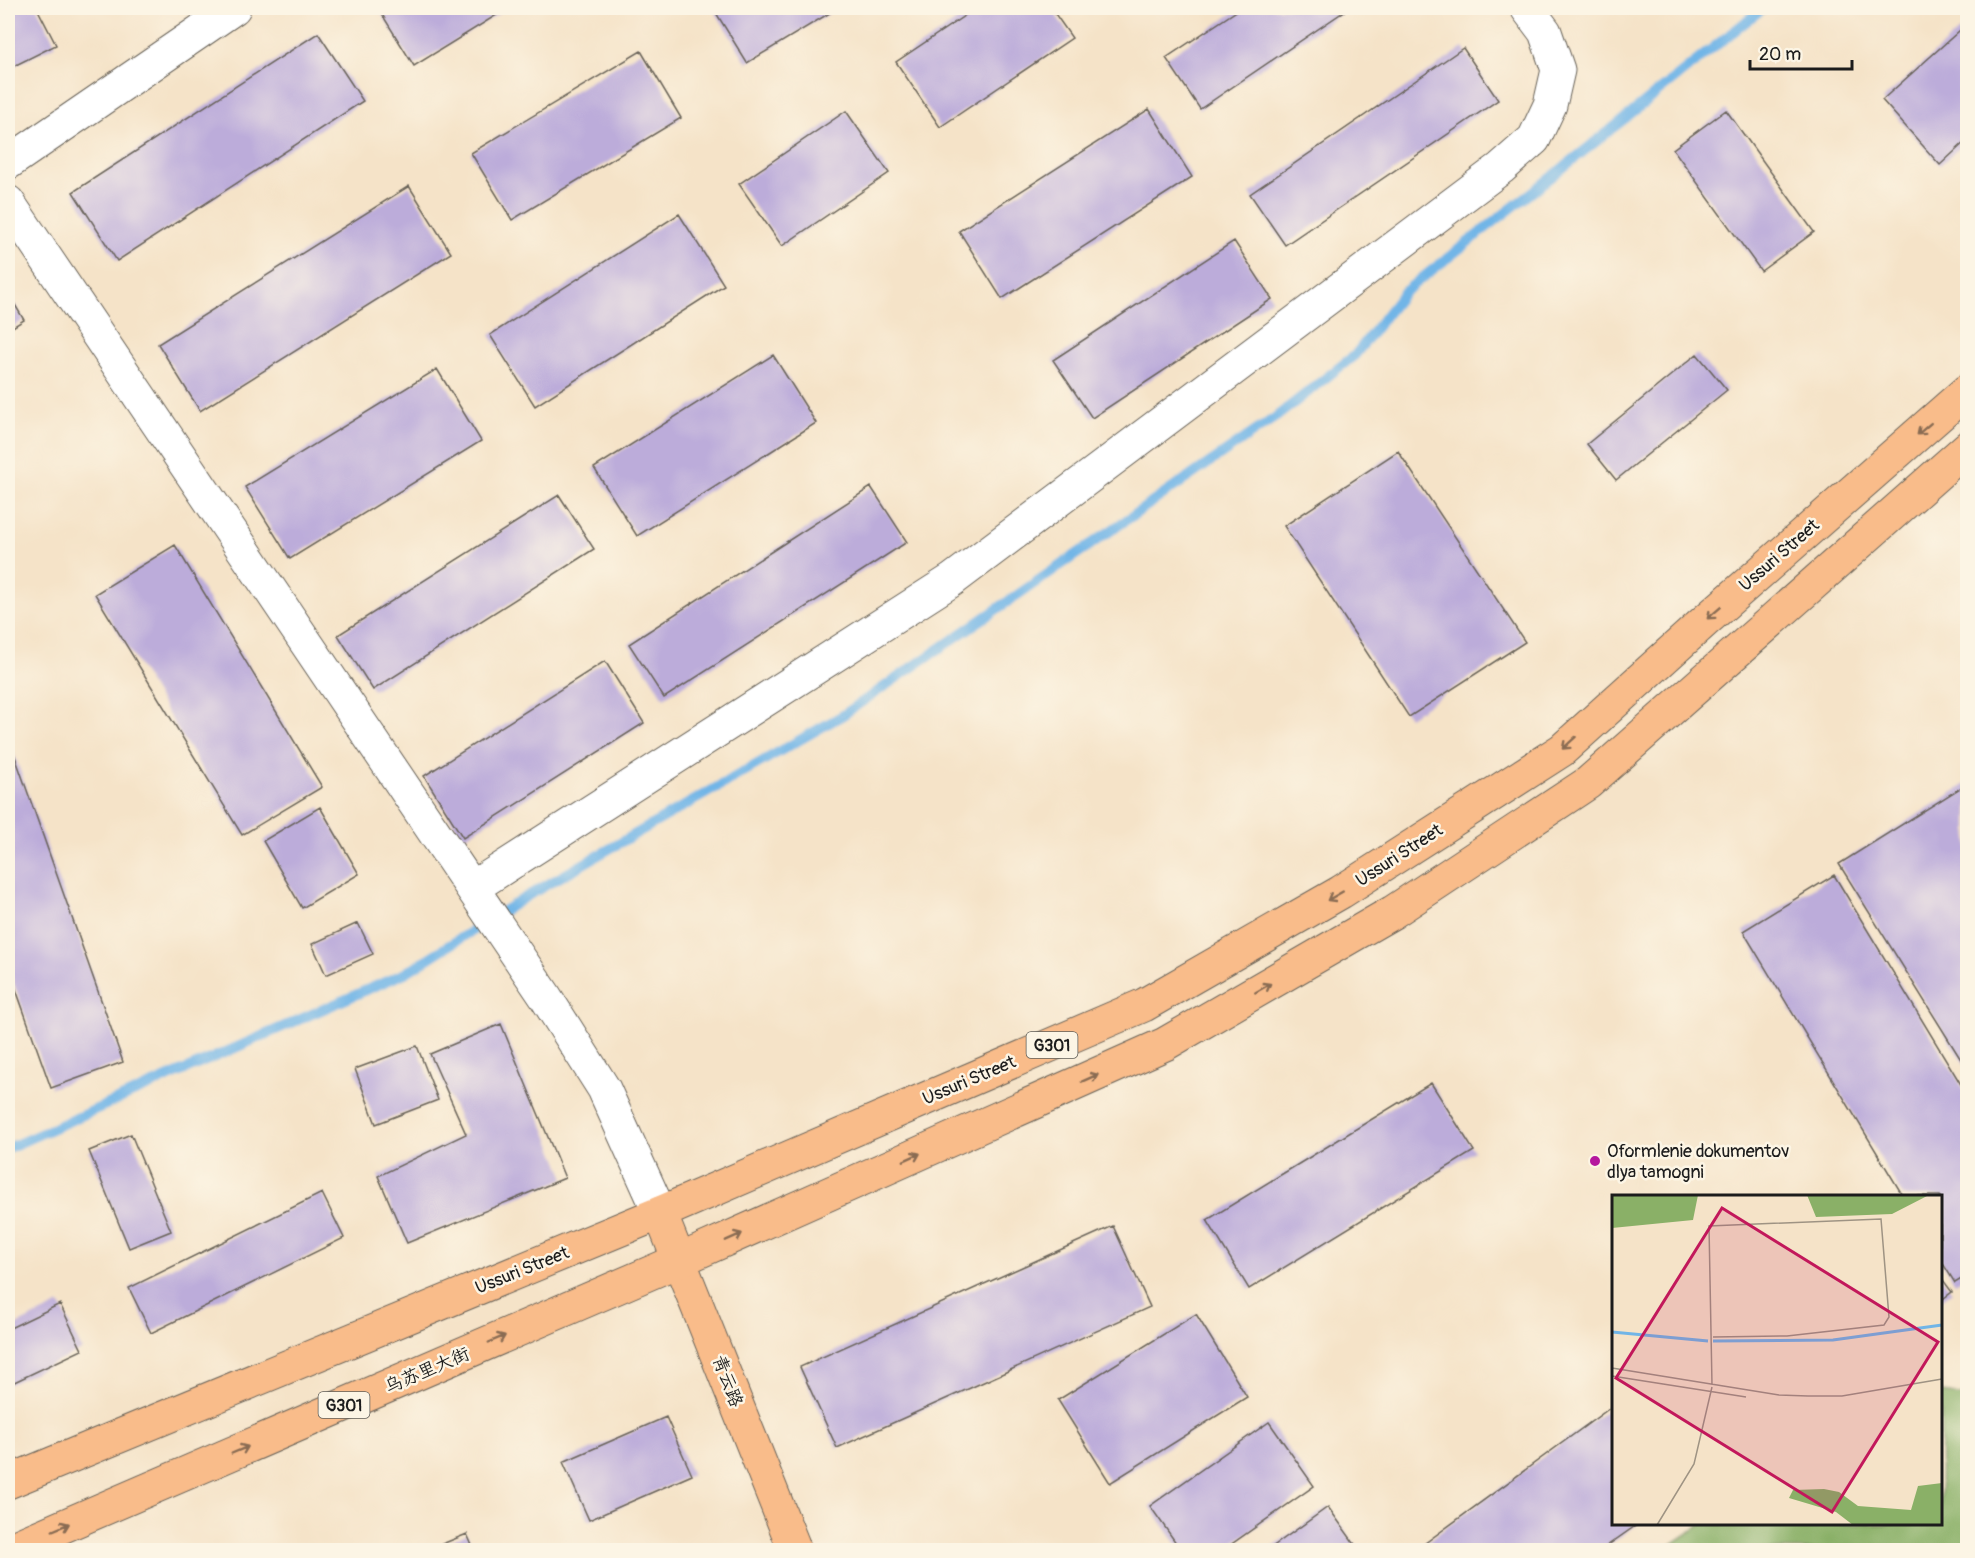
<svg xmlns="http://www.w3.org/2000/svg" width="1975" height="1558" viewBox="0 0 1975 1558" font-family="Pangolin,'LXGW WenKai TC',sans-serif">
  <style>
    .forest { fill: #8ab067; stroke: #536642; stroke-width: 1.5 }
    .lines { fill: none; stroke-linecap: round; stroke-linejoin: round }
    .stream { stroke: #71b5e7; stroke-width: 10 }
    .building { fill: #bcacda }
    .minor-casing { stroke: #686258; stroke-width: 35 }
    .major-casing { stroke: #686258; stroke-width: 35 }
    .highway-casing { stroke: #686258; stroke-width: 35 }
    .minor { stroke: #fff; stroke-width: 33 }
    .major { stroke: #f9bc8a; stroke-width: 33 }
    .highway { stroke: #f9bc8a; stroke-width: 33 }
    .oneway { stroke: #8a6c53 }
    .poi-dot { fill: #b5179e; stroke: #fcf5e5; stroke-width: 2 }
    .labels { text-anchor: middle; stroke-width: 5; stroke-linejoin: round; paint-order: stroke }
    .shield { fill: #fcf5e5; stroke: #5f5d58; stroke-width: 1.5 }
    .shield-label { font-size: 16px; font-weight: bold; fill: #1c1c1c }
    .street-label { font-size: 18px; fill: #1c1c1c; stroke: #fcf5e5 }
    .poi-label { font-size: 18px; fill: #1c1c1c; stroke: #fcf5e5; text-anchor: start }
    .inset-river { fill: none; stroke: #71b5e7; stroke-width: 3 }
    .inset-road { fill: none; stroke: #9e9383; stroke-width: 1.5 }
    .view { fill: #c2185b; fill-opacity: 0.15; stroke: #c2185b; stroke-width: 3 }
    .inset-edge { fill: none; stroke: #1c1c1c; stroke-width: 3 }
  </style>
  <rect width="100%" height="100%" fill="#fcf5e5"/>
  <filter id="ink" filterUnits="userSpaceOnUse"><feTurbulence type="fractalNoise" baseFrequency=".0167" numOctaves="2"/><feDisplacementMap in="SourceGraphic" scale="12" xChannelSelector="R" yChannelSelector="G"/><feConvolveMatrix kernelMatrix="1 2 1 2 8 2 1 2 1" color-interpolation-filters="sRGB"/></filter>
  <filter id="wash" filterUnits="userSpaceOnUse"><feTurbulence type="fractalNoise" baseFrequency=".008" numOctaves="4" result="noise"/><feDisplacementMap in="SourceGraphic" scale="24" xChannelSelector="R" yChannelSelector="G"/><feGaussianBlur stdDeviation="1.35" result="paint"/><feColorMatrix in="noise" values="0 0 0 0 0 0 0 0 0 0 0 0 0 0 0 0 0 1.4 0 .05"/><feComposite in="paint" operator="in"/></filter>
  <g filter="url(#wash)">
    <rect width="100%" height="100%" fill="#f5e3c8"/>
    <!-- forest -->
    <path class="forest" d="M 1941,1393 L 1967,1396 L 1967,1546 L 1952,1550 L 1663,1550 L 1702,1524 L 1940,1524 Z"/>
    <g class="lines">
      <!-- stream -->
      <path class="stream" d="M 8,1148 L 405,973 L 529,895 L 843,715 L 1276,417 L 1355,355 L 1404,292 L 1549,179 L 1763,8"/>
    </g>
    <g id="blocks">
      <!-- building -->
      <path class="building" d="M 8,8 L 37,8 L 56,45 L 8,69 Z
        M 378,8 L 508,8 L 414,66 Z
        M 713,8 L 838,8 L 747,63 Z
        M 976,8 L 1051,8 L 1072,38 L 940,127 L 896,62 Z
        M 1241,8 L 1349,8 L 1200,109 L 1166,58 Z
        M 1968,23 L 1968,139 L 1940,165 L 1882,100 Z
        M 318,33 L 363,101 L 117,261 L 73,192 Z
        M 1463,48 L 1498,100 L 1285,245 L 1250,194 Z
        M 641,51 L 681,118 L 512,220 L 471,153 Z
        M 1149,109 L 1192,177 L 1002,299 L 959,231 Z
        M 1726,110 L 1814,232 L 1761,271 L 1673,149 Z
        M 846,111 L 889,173 L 782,246 L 739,184 Z
        M 409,186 L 451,253 L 200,411 L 158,344 Z
        M 679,214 L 724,285 L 535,406 L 490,335 Z
        M 1234,241 L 1272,299 L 1092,418 L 1053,360 Z
        M 8,293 L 24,320 L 8,330 Z
        M 1697,354 L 1727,390 L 1616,480 L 1587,444 Z
        M 773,355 L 816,423 L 637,536 L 594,468 Z
        M 437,369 L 481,441 L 290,559 L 245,487 Z
        M 1398,451 L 1525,642 L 1409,717 L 1284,526 Z
        M 871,487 L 907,542 L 664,698 L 629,644 Z
        M 559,495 L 594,549 L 373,690 L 338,635 Z
        M 175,545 L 322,787 L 242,835 L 95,594 Z
        M 605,661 L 644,723 L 463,838 L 424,776 Z
        M 12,748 L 123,1062 L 51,1088 L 8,967 L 8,750 Z
        M 1968,783 L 1968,1065 L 1965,1066 L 1839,864 Z
        M 320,807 L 359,874 L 302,908 L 263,841 Z
        M 1834,875 L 1968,1096 L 1968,1275 L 1955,1283 L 1940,1259 L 1940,1196 L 1903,1196 L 1743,931 Z
        M 358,923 L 373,954 L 326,975 L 312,944 Z
        M 501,1024 L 565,1178 L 407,1243 L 378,1176 L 466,1134 L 430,1054 Z
        M 417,1046 L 438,1100 L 376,1124 L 355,1069 Z
        M 1431,1083 L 1474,1151 L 1249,1289 L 1207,1220 Z
        M 131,1134 L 171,1231 L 129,1248 L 89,1151 Z
        M 322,1193 L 344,1238 L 151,1333 L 129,1288 Z
        M 1113,1226 L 1150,1307 L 837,1448 L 800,1367 Z
        M 1940,1276 L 1952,1292 L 1940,1301 Z
        M 60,1304 L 82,1350 L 8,1385 L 8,1329 Z
        M 1196,1314 L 1247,1397 L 1110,1483 L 1058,1400 Z
        M 1614,1405 L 1614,1524 L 1638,1524 L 1601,1550 L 1418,1550 L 1417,1549 Z
        M 666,1417 L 692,1475 L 589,1520 L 563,1462 Z
        M 1269,1422 L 1314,1486 L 1223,1550 L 1181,1550 L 1150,1506 Z
        M 1328,1507 L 1359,1550 L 1268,1550 Z
        M 467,1534 L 474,1550 L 427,1550 Z"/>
    </g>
  </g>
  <g filter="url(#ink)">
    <use href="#blocks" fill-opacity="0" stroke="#686258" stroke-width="1.5"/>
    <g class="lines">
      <!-- minor casing -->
      <g class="minor-casing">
        <path id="minor" d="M 8,163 L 234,8
          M 8,202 L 545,996 L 604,1089 L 660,1213
          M 472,888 L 952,580 L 1501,168 L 1534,139 L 1550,105 L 1558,70 L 1545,32 L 1527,8"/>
      </g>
      <!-- major casing -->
      <g class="major-casing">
        <path id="major" d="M 660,1213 L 795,1550"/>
      </g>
      <!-- highway casing -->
      <g class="highway-casing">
        <path id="highway" d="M 8,1482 L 660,1213 L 1144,1005 L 1341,892 L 1562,750 L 1705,621 L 1968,390
          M 8,1550 L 680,1260 L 1165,1044 L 1393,912 L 1588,783 L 1968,447"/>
      </g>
      <!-- minor -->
      <use href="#minor" class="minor"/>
      <!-- major -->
      <use href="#major" class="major"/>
      <!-- highway -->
      <use href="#highway" class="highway"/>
    </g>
    <!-- one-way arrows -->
    <defs><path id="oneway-shaft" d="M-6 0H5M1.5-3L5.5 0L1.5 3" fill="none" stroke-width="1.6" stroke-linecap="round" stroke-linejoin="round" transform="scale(1.5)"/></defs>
    <g class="oneway">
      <use href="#oneway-shaft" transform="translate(1924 429) rotate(139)"/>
      <use href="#oneway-shaft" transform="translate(1714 613) rotate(139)"/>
      <use href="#oneway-shaft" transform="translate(1569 743) rotate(138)"/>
      <use href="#oneway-shaft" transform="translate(1335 896) rotate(150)"/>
      <use href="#oneway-shaft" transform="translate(1263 988) rotate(-30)"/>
      <use href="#oneway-shaft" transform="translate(1090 1078) rotate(-24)"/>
      <use href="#oneway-shaft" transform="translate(912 1157) rotate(-24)"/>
      <use href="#oneway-shaft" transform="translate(734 1237) rotate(-24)"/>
      <use href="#oneway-shaft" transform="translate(497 1339) rotate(-23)"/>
      <use href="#oneway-shaft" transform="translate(240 1450) rotate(-23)"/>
      <use href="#oneway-shaft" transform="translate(61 1527) rotate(-23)"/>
    </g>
  </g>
  <!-- markers -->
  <circle class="poi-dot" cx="1595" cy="1161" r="6"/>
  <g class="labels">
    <!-- shield labels -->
    <g class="shield">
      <rect x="1026.5" y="1032" width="51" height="26" rx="4.5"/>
      <rect x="318.5" y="1392" width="51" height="26" rx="4.5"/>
    </g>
    <g class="shield-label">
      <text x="1052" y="1051">G301</text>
      <text x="344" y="1411">G301</text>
    </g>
    <!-- street labels -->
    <g class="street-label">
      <text transform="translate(1779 555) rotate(-41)" y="6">Ussuri Street</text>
      <text transform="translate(1399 855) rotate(-33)" y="6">Ussuri Street</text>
      <text transform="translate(969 1080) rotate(-23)" y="6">Ussuri Street</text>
      <text transform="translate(522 1270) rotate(-22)" y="6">Ussuri Street</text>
      <text transform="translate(427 1370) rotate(-23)" y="6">乌苏里大街</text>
      <text transform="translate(728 1381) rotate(69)" y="6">青云路</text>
    </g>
    <!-- poi labels -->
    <g class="poi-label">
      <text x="1607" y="1157">Oformlenie dokumentov<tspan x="1607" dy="21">dlya tamogni</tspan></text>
    </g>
  </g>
  <!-- overview -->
  <g transform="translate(1612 1195)">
    <rect width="330" height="330" fill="#f5e3c8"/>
    <path d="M 0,0 L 86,0 L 81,25 L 0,33 ZM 195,0 L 317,0 L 280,19 L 204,22 ZM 330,288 L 330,330 L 241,330 L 224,317 L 177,303 L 181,295 L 212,294 L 227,297 L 246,311 L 299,315 L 306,291 Z" fill="#8ab067"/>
    <path class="inset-river" d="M 0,137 L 96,146M 101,146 L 221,145 L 330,130"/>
    <path class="inset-road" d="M 0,173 L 167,200 L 196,201 L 230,201 L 330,184M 0,181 L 134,202M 100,190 L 97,31 L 269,24 L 277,122 L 272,130 L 175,141 L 101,142M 45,330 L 82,269 L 100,192"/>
    <path class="view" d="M 110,13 L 326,147 L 220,317 L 4,183 Z"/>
    <rect width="330" height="330" class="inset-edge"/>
  </g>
  <!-- margin -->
  <rect width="1975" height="1558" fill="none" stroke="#fcf5e5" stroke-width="30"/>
  <!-- scale -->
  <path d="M1750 60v9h102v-9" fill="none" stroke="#1c1c1c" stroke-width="3"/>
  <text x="1759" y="60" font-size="18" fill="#1c1c1c" stroke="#fcf5e5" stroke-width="4.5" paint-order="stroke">20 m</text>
</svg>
